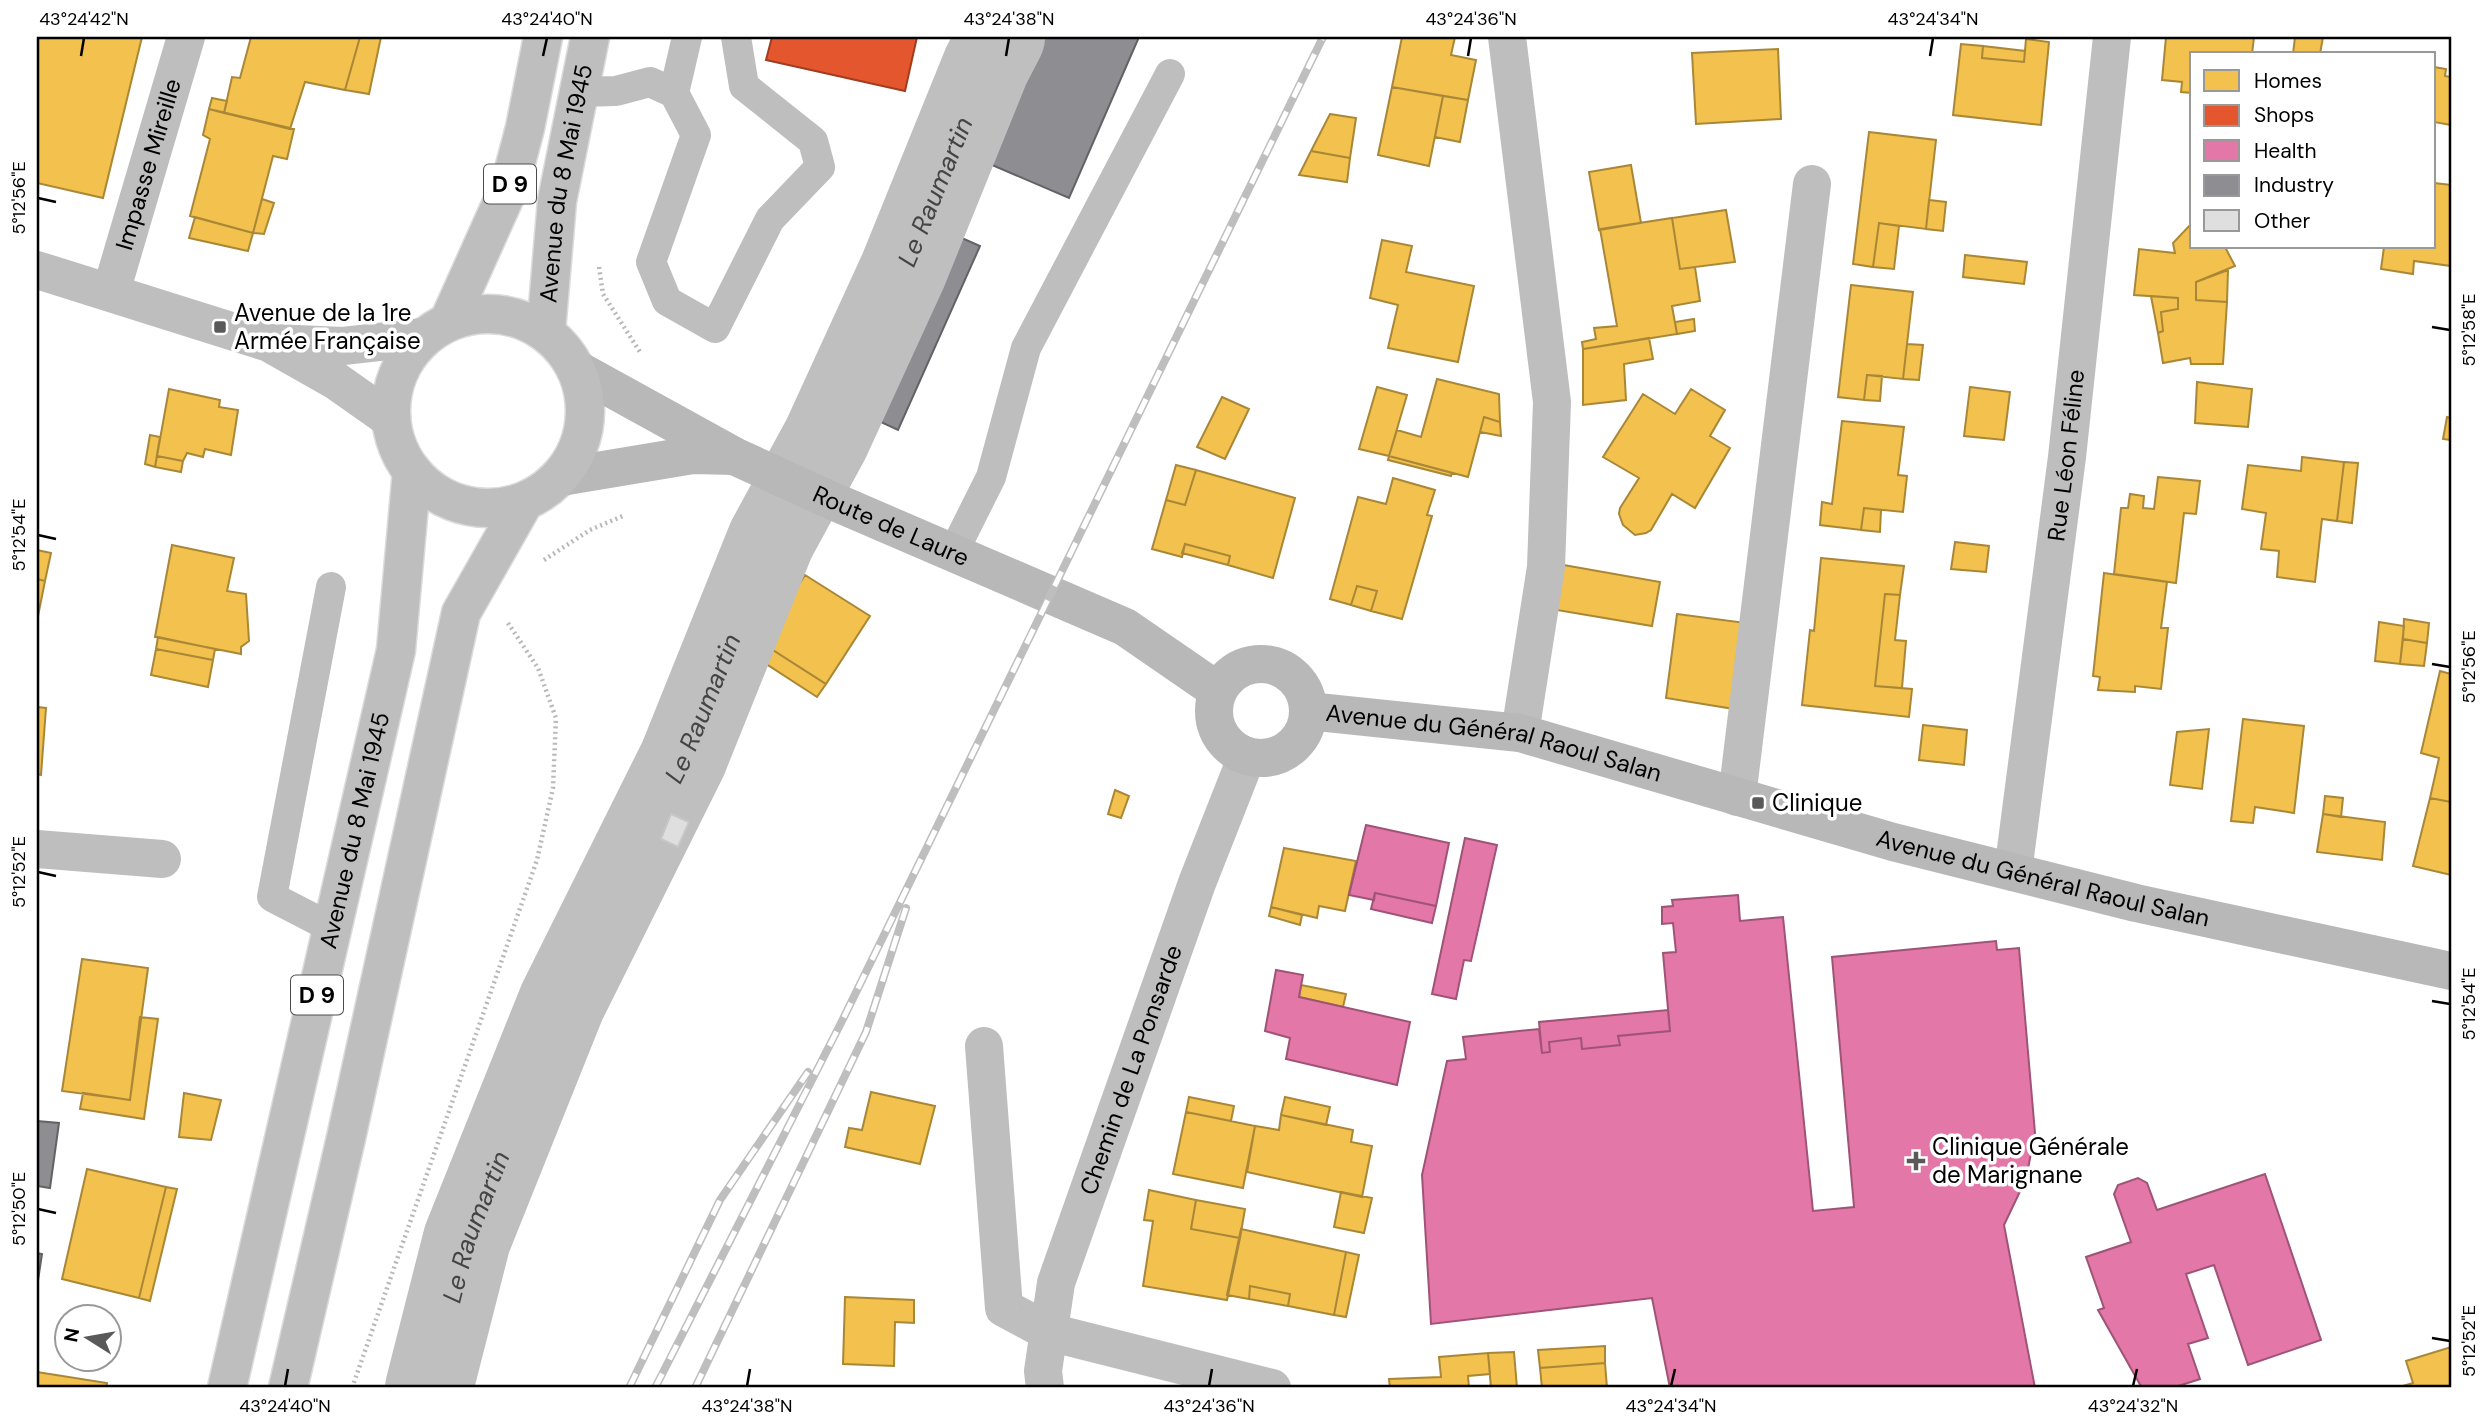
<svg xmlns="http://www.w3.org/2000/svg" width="2488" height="1425" viewBox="0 0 2488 1425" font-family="'DM Sans',sans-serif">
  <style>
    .homes { fill: #f2c14e; stroke: #a98737; stroke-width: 2 }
    .shops { fill: #e4572e; stroke: #a03d20; stroke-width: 2 }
    .health { fill: #e377a8; stroke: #9f5376; stroke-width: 2 }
    .industry { fill: #8d8d92; stroke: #636366; stroke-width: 2 }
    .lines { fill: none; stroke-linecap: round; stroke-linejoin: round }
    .river { stroke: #bfbfbf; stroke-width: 88 }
    .building { fill: #dfdfdf; stroke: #c7c7c7; stroke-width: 2 }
    .primary-casing { stroke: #dbdbdb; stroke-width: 41 }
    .path { stroke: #b9b9b9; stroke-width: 4.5; stroke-dasharray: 2 3.5; stroke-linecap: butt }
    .service { stroke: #bebebe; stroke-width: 30 }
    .minor { stroke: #bebebe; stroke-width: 38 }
    .tertiary { stroke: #bebebe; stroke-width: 38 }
    .secondary { stroke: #b8b8b8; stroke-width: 38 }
    .primary { stroke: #bebebe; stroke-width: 38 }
    .rail-casing { stroke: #bebebe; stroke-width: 8 }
    .rail { stroke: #fff; stroke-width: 5; stroke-dasharray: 16; stroke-linecap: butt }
    .ticks { fill: none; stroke: #000; stroke-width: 2.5 }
    .poi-dot { fill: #595959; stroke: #fff; stroke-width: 2.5 }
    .labels { text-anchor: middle; stroke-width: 7; stroke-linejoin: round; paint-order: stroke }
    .shield { fill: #fff; stroke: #4c4c4c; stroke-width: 2 }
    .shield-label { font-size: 23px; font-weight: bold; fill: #000 }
    .street-label { font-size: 24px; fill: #000; stroke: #fff }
    .poi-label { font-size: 24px; fill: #000; stroke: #fff; text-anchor: start }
    .water-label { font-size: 26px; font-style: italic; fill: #444; stroke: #fff }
    .neatline { fill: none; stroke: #000; stroke-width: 2.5 }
    .ticks-label { font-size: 18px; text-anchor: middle; fill: #000 }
  </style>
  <rect width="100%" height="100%" fill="#fff"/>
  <!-- homes -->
  <path class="homes" d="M 37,37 L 142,37 L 103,198 L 37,183 Z
    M 251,37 L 360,37 L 345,90 L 305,82 L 290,129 L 224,113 L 232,77 L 240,78 Z
    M 360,37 L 381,37 L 369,94 L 345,90 Z
    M 1402,37 L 1455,37 L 1451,55 L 1476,60 L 1468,100 L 1392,87 Z
    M 2166,37 L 2254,37 L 2252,54 L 2192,54 L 2192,93 L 2181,92 L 2182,82 L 2162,80 Z
    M 2295,37 L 2323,37 L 2320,54 L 2293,54 Z
    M 2026,39 L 2049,42 L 2041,125 L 1953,115 L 1961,44 L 1983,46 L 1982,58 L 2024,62 Z
    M 1983,46 L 2025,51 L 2024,62 L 1982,58 Z
    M 1778,49 L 1781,119 L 1696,124 L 1692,53 Z
    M 2434,67 L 2446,69 L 2445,76 L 2451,77 L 2451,125 L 2434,122 Z
    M 1392,87 L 1443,96 L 1429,166 L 1378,155 Z
    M 1443,96 L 1468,100 L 1460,142 L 1435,137 Z
    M 212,98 L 227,101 L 224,113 L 209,109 Z
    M 209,109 L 294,129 L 287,159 L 273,156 L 253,233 L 190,216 L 210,139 L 203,135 Z
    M 1330,114 L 1356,118 L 1350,158 L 1311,151 Z
    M 1869,132 L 1936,140 L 1926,229 L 1879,223 L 1873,267 L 1853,264 Z
    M 1311,151 L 1350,158 L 1347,182 L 1299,175 Z
    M 1631,165 L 1641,223 L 1599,230 L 1589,172 Z
    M 2434,183 L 2451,185 L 2451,266 L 2414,261 L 2413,274 L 2381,269 L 2384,247 L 2434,247 Z
    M 262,199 L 274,203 L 264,234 L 253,233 Z
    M 1929,200 L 1946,202 L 1943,231 L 1926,229 Z
    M 1726,210 L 1735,262 L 1680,269 L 1672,218 Z
    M 195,217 L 253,233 L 248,251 L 189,238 Z
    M 1672,218 L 1680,269 L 1695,267 L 1700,301 L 1672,306 L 1677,334 L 1583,349 L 1582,342 L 1596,339 L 1594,328 L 1617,326 L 1600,229 Z
    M 1879,223 L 1899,226 L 1894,269 L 1873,267 Z
    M 2192,223 L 2192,247 L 2225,247 L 2235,266 L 2196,282 L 2196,300 L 2227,302 L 2223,364 L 2191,364 L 2190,358 L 2163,363 L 2158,333 L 2163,331 L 2161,312 L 2178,309 L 2178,298 L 2134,295 L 2139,249 L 2175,253 L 2173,243 Z
    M 1382,240 L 1412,246 L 1406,272 L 1474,286 L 1458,362 L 1388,348 L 1398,305 L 1370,298 Z
    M 1965,255 L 2027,262 L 2024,284 L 1963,277 Z
    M 2228,270 L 2227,302 L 2196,300 L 2196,282 Z
    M 1851,285 L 1913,292 L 1903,379 L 1867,375 L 1864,400 L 1838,397 Z
    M 2151,296 L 2178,298 L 2178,309 L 2161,312 L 2163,331 L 2158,333 Z
    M 1694,319 L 1695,331 L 1677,334 L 1675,322 Z
    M 1649,338 L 1653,359 L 1624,364 L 1626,400 L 1583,405 L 1583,349 Z
    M 1907,344 L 1923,345 L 1919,380 L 1903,379 Z
    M 1867,375 L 1882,376 L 1880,401 L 1864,400 Z
    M 1437,379 L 1499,394 L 1500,422 L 1484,417 L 1468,477 L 1389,456 L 1397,430 L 1421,437 Z
    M 2197,382 L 2252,389 L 2248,427 L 2195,423 Z
    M 1377,387 L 1407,395 L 1389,456 L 1359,449 Z
    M 1970,387 L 2010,392 L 2004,440 L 1964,436 Z
    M 169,389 L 220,400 L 219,407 L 238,410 L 231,455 L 205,449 L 203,457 L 187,453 L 183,461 L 157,456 Z
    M 1691,389 L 1725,410 L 1710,436 L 1730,448 L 1695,508 L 1672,494 L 1651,530 L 1646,533 L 1635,535 L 1623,525 L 1619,514 L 1620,508 L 1639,478 L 1603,457 L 1643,394 L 1675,414 Z
    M 1222,397 L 1249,409 L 1225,459 L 1197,447 Z
    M 1484,417 L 1500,422 L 1501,436 L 1480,432 Z
    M 2447,417 L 2451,418 L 2451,440 L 2443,439 Z
    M 1842,421 L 1904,427 L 1898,475 L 1907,476 L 1903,512 L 1864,508 L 1861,530 L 1820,525 L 1822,502 L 1832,504 Z
    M 150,435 L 160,437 L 155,467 L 145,464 Z
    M 157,456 L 183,461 L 181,472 L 155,467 Z
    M 1389,456 L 1452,473 L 1451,476 L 1388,460 Z
    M 2302,457 L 2344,462 L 2337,521 L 2322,519 L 2315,582 L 2277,577 L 2279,551 L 2261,549 L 2266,513 L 2242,509 L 2248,465 L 2301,471 Z
    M 2344,462 L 2358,463 L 2352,523 L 2337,521 Z
    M 1176,465 L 1196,470 L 1185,505 L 1166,500 Z
    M 1196,470 L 1295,498 L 1273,578 L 1228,565 L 1230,556 L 1185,544 L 1182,557 L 1152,549 L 1166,500 L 1185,505 Z
    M 2158,477 L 2200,481 L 2196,514 L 2184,513 L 2176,583 L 2114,574 L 2121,508 L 2128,508 L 2130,494 L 2144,496 L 2143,508 L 2154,509 Z
    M 1393,478 L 1435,490 L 1427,515 L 1432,516 L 1402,619 L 1371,611 L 1377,591 L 1357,586 L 1351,605 L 1330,599 L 1358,497 L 1386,504 Z
    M 1864,508 L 1881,510 L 1880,532 L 1861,530 Z
    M 1955,542 L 1989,546 L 1986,572 L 1951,569 Z
    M 1185,544 L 1230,556 L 1228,565 L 1182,553 Z
    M 172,545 L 234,558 L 227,591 L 246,594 L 249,641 L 241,647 L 241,654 L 155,637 Z
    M 37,550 L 51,553 L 45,581 L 37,579 Z
    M 1821,558 L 1904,566 L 1900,595 L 1885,594 L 1875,686 L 1912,689 L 1909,717 L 1802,705 L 1810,630 L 1814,631 Z
    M 1558,564 L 1660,582 L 1652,626 L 1551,609 Z
    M 2104,573 L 2167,582 L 2161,628 L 2168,628 L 2161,689 L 2135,686 L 2135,692 L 2098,690 L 2100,677 L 2093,676 Z
    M 805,575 L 870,616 L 826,684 L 762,643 Z
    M 37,579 L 45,581 L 37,621 Z
    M 1357,586 L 1377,591 L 1371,611 L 1351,605 Z
    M 1885,594 L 1900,595 L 1895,640 L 1906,641 L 1902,688 L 1875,686 Z
    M 1677,614 L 1746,623 L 1734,709 L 1666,698 Z
    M 2404,619 L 2429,623 L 2427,643 L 2403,639 Z
    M 2379,622 L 2404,626 L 2400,664 L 2375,661 Z
    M 158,637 L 215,649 L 213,660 L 156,649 Z
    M 2403,639 L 2427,643 L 2424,666 L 2400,664 Z
    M 762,643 L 826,684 L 817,697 L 754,656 Z
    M 156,649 L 213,660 L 208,687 L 151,675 Z
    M 2440,671 L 2451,674 L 2451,802 L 2430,798 L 2439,758 L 2421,753 Z
    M 37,707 L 46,708 L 41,775 L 37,774 Z
    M 2243,719 L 2304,726 L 2294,813 L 2255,807 L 2253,823 L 2231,821 Z
    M 1923,725 L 1967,730 L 1964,765 L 1919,760 Z
    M 2209,729 L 2202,789 L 2170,785 L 2177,732 Z
    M 1115,790 L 1129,796 L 1121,818 L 1108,814 Z
    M 2325,796 L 2343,798 L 2341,817 L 2323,814 Z
    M 2430,798 L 2451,802 L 2451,875 L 2413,866 Z
    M 2323,814 L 2385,822 L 2382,860 L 2317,852 Z
    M 1284,848 L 1356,861 L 1345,911 L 1319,906 L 1317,918 L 1271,907 Z
    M 1271,907 L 1302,915 L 1300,925 L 1269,916 Z
    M 82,959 L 148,968 L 130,1100 L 62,1091 Z
    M 1301,985 L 1346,994 L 1343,1007 L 1299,997 Z
    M 140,1017 L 158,1019 L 144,1119 L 80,1109 L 83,1093 L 130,1100 Z
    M 871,1092 L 935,1106 L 920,1164 L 845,1147 L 849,1128 L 862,1130 Z
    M 184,1093 L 221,1100 L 211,1140 L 179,1137 Z
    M 1189,1097 L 1234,1106 L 1231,1121 L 1186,1112 Z
    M 1285,1097 L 1330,1107 L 1326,1125 L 1281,1115 Z
    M 1186,1112 L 1255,1126 L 1243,1188 L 1173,1174 Z
    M 1281,1115 L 1353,1130 L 1351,1142 L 1372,1146 L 1362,1197 L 1247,1172 L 1255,1126 L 1279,1130 Z
    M 87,1169 L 166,1187 L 139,1298 L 62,1279 Z
    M 166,1187 L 177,1189 L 150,1301 L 139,1298 Z
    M 1149,1190 L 1196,1200 L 1191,1229 L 1240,1238 L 1227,1300 L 1143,1286 L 1153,1221 L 1144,1220 Z
    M 1341,1192 L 1372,1198 L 1364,1233 L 1334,1227 Z
    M 1196,1200 L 1245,1209 L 1240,1238 L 1191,1229 Z
    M 1241,1229 L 1346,1252 L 1334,1315 L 1288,1306 L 1290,1294 L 1250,1286 L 1249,1299 L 1227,1295 Z
    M 1346,1252 L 1359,1255 L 1346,1317 L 1334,1315 Z
    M 1250,1286 L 1290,1294 L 1288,1306 L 1249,1299 Z
    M 845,1297 L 914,1300 L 914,1323 L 895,1322 L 894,1366 L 843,1364 Z
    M 1605,1346 L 1605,1363 L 1540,1368 L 1538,1350 Z
    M 2451,1347 L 2451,1388 L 2396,1388 L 2413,1383 L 2406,1361 Z
    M 1514,1352 L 1517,1388 L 1491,1388 L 1488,1353 Z
    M 1488,1353 L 1490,1374 L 1468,1376 L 1469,1388 L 1390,1388 L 1389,1379 L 1441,1377 L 1439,1357 Z
    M 1605,1363 L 1607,1388 L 1542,1388 L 1540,1368 Z
    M 37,1372 L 107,1383 L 106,1388 L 37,1388 Z"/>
  <!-- shops -->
  <path class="shops" d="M 772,37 L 917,37 L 905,91 L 766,60 Z"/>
  <!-- health -->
  <path class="health" d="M 1366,825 L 1449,843 L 1436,906 L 1375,893 L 1374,900 L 1349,895 Z
    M 1465,838 L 1497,845 L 1471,961 L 1464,960 L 1456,999 L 1432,994 Z
    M 1375,893 L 1436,906 L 1432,923 L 1371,909 Z
    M 1738,895 L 1740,921 L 1783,917 L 1813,1211 L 1854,1207 L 1832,957 L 1996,941 L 1997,950 L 2019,948 L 2035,1133 L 2026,1179 L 2004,1225 L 2035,1388 L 1670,1388 L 1652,1298 L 1431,1324 L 1422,1175 L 1447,1061 L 1466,1059 L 1463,1037 L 1539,1029 L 1542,1053 L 1550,1052 L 1549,1042 L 1581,1038 L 1582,1049 L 1620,1045 L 1618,1036 L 1670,1031 L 1663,953 L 1676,952 L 1673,923 L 1662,924 L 1662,907 L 1673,906 L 1672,900 Z
    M 1276,970 L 1303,975 L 1299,997 L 1410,1022 L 1397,1085 L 1286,1059 L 1290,1038 L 1265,1031 Z
    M 1668,1010 L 1670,1031 L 1618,1036 L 1620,1045 L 1582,1049 L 1581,1038 L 1549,1042 L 1550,1052 L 1542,1053 L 1539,1022 Z
    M 2265,1174 L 2321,1340 L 2248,1365 L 2214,1265 L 2186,1274 L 2208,1338 L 2188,1344 L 2200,1379 L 2172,1388 L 2142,1388 L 2098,1310 L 2104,1308 L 2086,1257 L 2131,1242 L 2114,1194 L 2118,1185 L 2138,1178 L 2147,1183 L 2157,1210 Z"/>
  <!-- industry -->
  <path class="industry" d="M 1038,37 L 1139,37 L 1069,198 L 971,156 L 978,142 L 986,145 Z
    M 1000,95 L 1008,98 L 986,145 L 978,142 Z
    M 939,228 L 980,246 L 898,430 L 857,411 Z
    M 37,1121 L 59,1123 L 50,1188 L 37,1186 Z
    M 37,1253 L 42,1254 L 37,1287 Z"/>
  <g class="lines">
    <!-- river -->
    <path class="river" id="s1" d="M 429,1388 L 467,1239 L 562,1002 L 683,759 L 771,540 L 826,439 L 903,271 L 986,66 L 1001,37"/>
  </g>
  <!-- building -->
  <path class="building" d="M 671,814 L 689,822 L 678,847 L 661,839 Z"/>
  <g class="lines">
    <!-- primary casing -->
    <g class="primary-casing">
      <g id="primary">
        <circle cx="488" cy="411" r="97"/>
        <path d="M 449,321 L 510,185 L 525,128 L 543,37"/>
        <path id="s7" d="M 546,331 L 557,201 L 590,37"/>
        <path id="s8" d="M 227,1388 L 396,650 L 412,471"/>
        <path d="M 288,1388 L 346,1138 L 461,613 L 524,502"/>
      </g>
    </g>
    <!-- path -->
    <path class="path" d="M 599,267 L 603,294 L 640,352
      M 544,560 L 590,530 L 625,515
      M 352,1388 L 537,860 L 553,788 L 556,718 L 538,668 L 508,623"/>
    <!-- service -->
    <path class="service" d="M 687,37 L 674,93 L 696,135 L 651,262 L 667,301 L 715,328 L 770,219 L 820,167 L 813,141 L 744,86 L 736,37
      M 578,92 L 616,91 L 650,82 L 674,93
      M 953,553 L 991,477 L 1026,348 L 1170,74
      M 331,587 L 272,897 L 332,928"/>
    <!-- minor -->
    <g class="minor">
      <path d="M 1507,37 L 1552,402 L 1546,567 L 1520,733"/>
      <path id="s2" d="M 111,292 L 186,37"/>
      <path d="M 1737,797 L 1812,184"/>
      <path d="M 37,849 L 162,859"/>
      <path id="s3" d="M 2013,872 L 2067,457 L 2112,37"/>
      <path d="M 984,1046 L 1004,1308 L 1049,1332 L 1272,1388"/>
      <path id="s4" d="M 1045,1388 L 1043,1371 L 1056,1283 L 1197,883 L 1247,756"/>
    </g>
    <!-- tertiary -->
    <path class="tertiary" d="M 37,270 L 269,343 L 336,381 L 390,419
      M 274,343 L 343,346 L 423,337"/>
    <!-- secondary -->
    <g class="secondary">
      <path id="s5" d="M 578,370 L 734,456 L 828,499 L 1125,627 L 1218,691"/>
      <path d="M 561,477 L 693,455 L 734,456"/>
      <circle cx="1261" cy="711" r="47"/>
      <path id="s6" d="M 1308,711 L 1520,733 L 1893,842 L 2136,903 L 2451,971"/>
    </g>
    <!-- primary -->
    <use href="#primary" class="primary"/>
    <!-- rail casing -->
    <g class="rail-casing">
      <path id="rail" d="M 629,1388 L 720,1200 L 808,1072
        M 655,1388 L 842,1021 L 1323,37
        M 695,1388 L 866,1032 L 906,908"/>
    </g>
    <!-- rail -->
    <use href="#rail" class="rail"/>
  </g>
  <!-- ticks -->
  <path class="ticks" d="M 81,56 L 84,38M 543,56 L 547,38M 1006,56 L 1009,38M 1468,56 L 1471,38M 1930,56 L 1933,38M 38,198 L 56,202M 2432,327 L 2450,330M 38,535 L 56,539M 2432,664 L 2450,667M 38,872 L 56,876M 2432,1001 L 2450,1004M 38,1209 L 56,1213M 2432,1338 L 2450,1341M 285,1386 L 288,1369M 747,1386 L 750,1369M 1209,1386 L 1212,1369M 1671,1386 L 1675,1369M 2133,1386 L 2137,1369"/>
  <!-- markers -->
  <g class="poi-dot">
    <rect x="213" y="320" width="14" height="14" rx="3.5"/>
    <rect x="1751" y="796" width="14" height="14" rx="3.5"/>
    <path d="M1912.5 1150.5h7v7h7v7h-7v7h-7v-7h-7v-7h7z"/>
  </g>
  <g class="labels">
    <!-- shield labels -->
    <g class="shield">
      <rect x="484" y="164.5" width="52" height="39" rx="5"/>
      <rect x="291" y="975.5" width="52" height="39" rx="5"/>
    </g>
    <g class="shield-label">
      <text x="510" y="192">D 9</text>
      <text x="317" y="1003">D 9</text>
    </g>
    <!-- street labels -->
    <g class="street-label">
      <text dy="8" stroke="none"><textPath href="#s2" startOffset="133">Impasse Mireille</textPath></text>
      <text dy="8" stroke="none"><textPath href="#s7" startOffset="149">Avenue du 8 Mai 1945</textPath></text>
      <text dy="8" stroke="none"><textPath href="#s3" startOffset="420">Rue Léon Féline</textPath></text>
      <text dy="8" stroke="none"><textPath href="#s5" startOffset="350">Route de Laure</textPath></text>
      <text dy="8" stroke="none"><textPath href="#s6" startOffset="189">Avenue du Général Raoul Salan</textPath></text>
      <text dy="8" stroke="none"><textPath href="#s8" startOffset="572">Avenue du 8 Mai 1945</textPath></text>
      <text dy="8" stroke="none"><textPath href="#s6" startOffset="756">Avenue du Général Raoul Salan</textPath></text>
      <text dy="8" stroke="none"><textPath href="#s4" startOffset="332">Chemin de La Ponsarde</textPath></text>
    </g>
    <!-- poi labels -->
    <g class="poi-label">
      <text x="234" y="321">Avenue de la 1re<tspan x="234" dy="28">Armée Française</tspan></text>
      <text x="1772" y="811">Clinique</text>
      <text x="1932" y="1155">Clinique Générale<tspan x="1932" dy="28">de Marignane</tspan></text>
    </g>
    <!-- water labels -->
    <g class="water-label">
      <text dy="9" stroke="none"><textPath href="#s1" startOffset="1302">Le Raumartin</textPath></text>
      <text dy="9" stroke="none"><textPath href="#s1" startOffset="735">Le Raumartin</textPath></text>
      <text dy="9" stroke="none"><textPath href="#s1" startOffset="168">Le Raumartin</textPath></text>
    </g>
  </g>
  <!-- border -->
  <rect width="2488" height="1425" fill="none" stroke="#ffffff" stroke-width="77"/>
  <!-- legend -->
  <rect x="2190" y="52" width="245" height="196" fill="#ffffff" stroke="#999999" stroke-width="2"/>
  <rect x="2204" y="70" width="35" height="21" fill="#f2c14e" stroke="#999999" stroke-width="2"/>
  <text x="2254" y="88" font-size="21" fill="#000000">Homes</text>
  <rect x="2204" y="105" width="35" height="21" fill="#e4572e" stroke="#999999" stroke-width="2"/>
  <text x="2254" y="122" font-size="21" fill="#000000">Shops</text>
  <rect x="2204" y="140" width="35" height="21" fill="#e377a8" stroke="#999999" stroke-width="2"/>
  <text x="2254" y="158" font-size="21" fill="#000000">Health</text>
  <rect x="2204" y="175" width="35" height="21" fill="#8d8d92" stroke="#999999" stroke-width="2"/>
  <text x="2254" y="192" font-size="21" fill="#000000">Industry</text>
  <rect x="2204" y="210" width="35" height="21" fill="#dfdfdf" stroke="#999999" stroke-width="2"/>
  <text x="2254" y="228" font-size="21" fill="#000000">Other</text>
  <!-- north arrow -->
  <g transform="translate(88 1338) rotate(281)"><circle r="33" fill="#ffffff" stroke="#999999" stroke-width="2"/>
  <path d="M0-5L12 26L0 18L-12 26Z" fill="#595959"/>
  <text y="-10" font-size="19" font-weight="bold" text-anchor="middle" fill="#000000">N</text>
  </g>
  <rect x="38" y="38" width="2412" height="1348" class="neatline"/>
  <g class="ticks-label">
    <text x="84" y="25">43°24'42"N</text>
    <text x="547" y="25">43°24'40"N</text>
    <text x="1009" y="25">43°24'38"N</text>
    <text x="1471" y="25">43°24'36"N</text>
    <text x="1933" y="25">43°24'34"N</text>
    <text transform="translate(19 198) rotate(-90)" y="6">5°12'56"E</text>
    <text transform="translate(2469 330) rotate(-90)" y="6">5°12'58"E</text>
    <text transform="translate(19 535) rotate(-90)" y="6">5°12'54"E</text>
    <text transform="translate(2469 667) rotate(-90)" y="6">5°12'56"E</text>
    <text transform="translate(19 872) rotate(-90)" y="6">5°12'52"E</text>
    <text transform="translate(2469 1004) rotate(-90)" y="6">5°12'54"E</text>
    <text transform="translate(19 1209) rotate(-90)" y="6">5°12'50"E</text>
    <text transform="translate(2469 1341) rotate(-90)" y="6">5°12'52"E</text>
    <text x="285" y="1412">43°24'40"N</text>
    <text x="747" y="1412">43°24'38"N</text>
    <text x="1209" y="1412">43°24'36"N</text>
    <text x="1671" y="1412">43°24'34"N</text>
    <text x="2133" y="1412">43°24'32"N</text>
  </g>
</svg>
